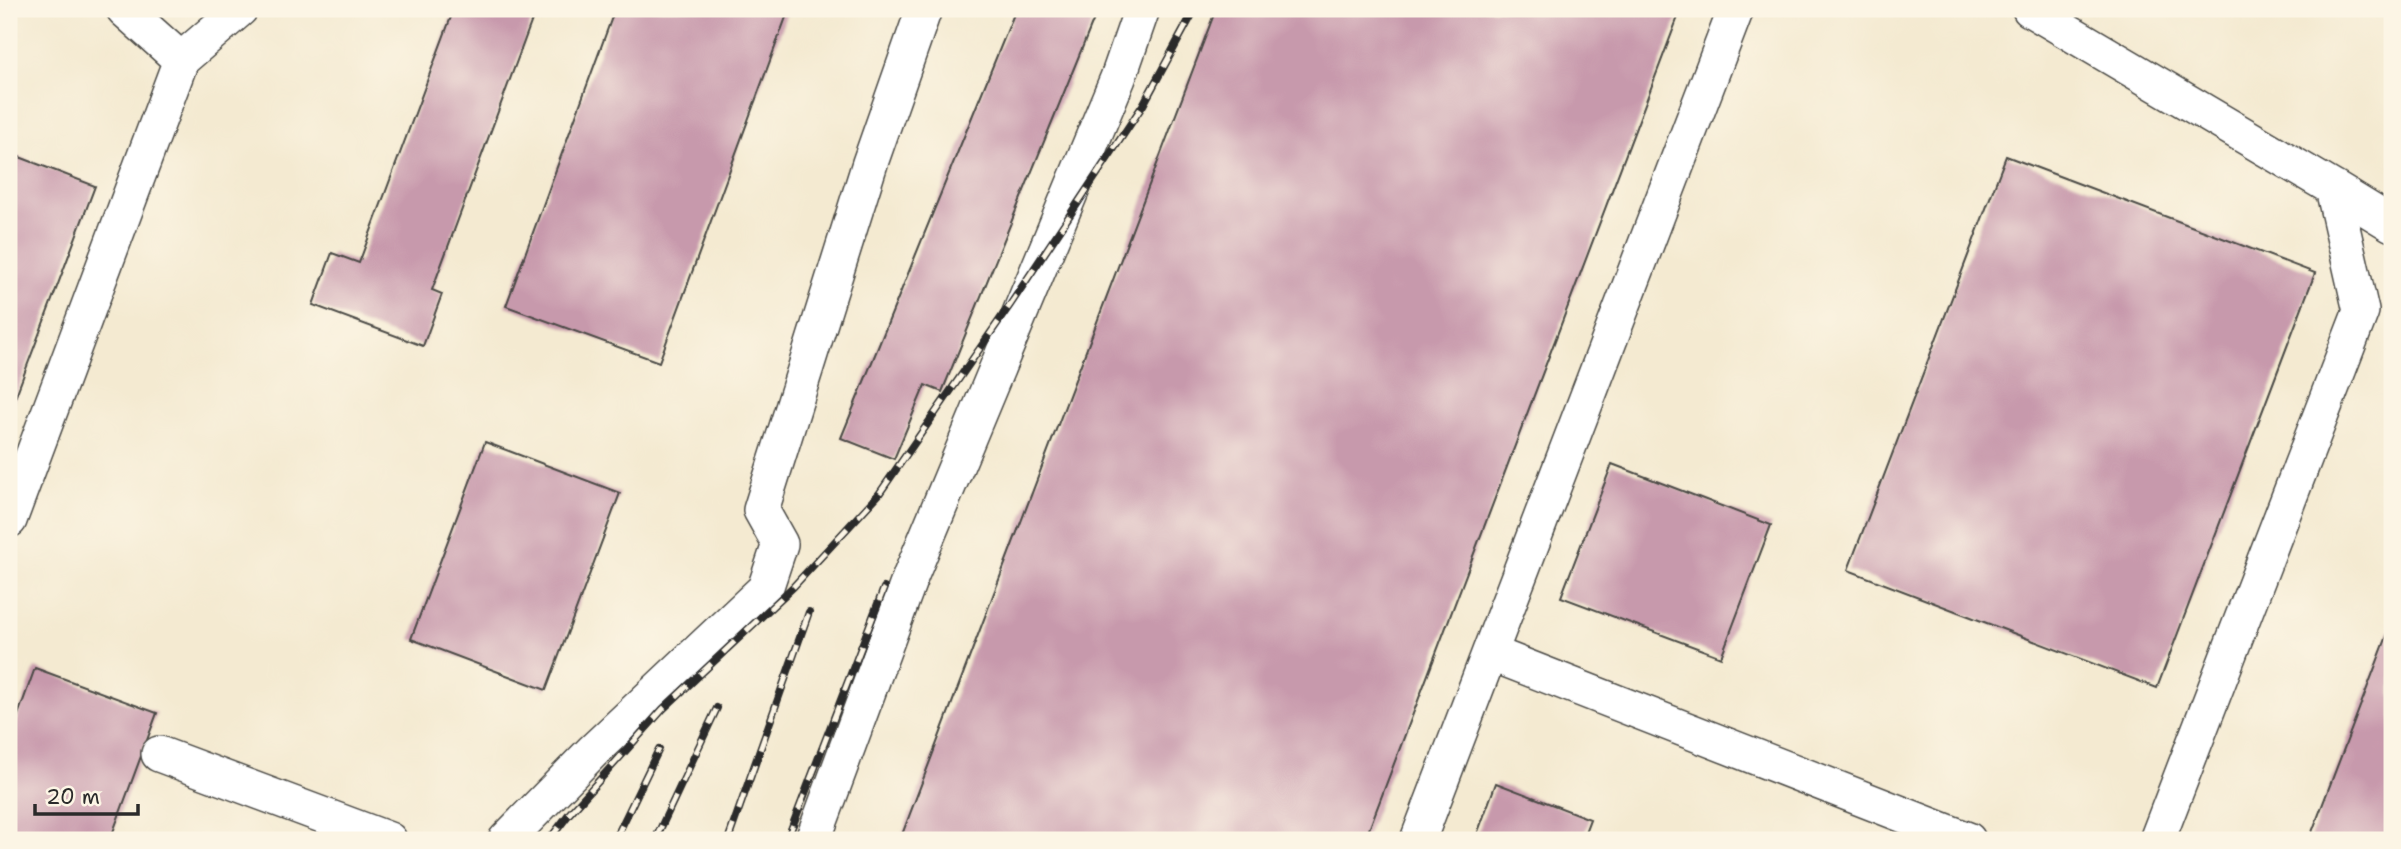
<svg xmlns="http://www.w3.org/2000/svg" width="2401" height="849" viewBox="0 0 2401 849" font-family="'Shantell Sans',sans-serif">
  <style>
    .building { fill: #c799ac }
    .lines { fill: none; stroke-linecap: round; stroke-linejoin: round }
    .minor-casing { stroke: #494844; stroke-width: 38 }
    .minor { stroke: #fff; stroke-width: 35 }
    .rail-casing { stroke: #2b2b2b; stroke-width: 8 }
    .rail { stroke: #fcf5e5; stroke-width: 5; stroke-dasharray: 16; stroke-linecap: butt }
  </style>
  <rect width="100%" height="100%" fill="#fcf5e5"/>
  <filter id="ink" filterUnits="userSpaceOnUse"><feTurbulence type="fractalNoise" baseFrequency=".0143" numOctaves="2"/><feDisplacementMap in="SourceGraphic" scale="14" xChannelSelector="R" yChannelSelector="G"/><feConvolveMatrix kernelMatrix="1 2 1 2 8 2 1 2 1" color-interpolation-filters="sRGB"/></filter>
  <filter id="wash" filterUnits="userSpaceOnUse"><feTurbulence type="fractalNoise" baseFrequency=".00686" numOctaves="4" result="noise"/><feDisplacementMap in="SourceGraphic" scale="28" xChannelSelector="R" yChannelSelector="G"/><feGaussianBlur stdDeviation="1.57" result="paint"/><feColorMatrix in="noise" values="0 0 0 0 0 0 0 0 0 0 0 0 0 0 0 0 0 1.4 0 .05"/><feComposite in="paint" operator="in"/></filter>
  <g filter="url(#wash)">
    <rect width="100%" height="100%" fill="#f4ead1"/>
    <g id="blocks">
      <!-- building -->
      <path class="building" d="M 454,9 L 536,9 L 432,290 L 442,294 L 423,346 L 313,305 L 332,253 L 359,263 Z
        M 615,9 L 789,9 L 659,362 L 506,306 Z
        M 1016,9 L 1098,9 L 942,392 L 925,385 L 894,459 L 841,438 Z
        M 1216,9 L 1681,9 L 1365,840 L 900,840 Z
        M 9,153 L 95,186 L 9,414 Z
        M 2006,156 L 2315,273 L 2157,688 L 1848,570 Z
        M 485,442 L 620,493 L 546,690 L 411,639 Z
        M 1612,464 L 1771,525 L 1721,657 L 1561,597 Z
        M 2392,623 L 2392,840 L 2309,840 Z
        M 35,668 L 157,713 L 110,840 L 9,840 L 9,740 Z
        M 1496,783 L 1590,819 L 1582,840 L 1475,840 Z"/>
    </g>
  </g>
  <g filter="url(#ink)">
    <use href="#blocks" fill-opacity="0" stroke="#494844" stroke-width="2"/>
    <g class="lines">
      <!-- minor casing -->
      <g class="minor-casing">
        <path id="minor" d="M 124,9 L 181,60
          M 2030,9 L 2333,188 L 2361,311 L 2157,840
          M 2333,188 L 2392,224
          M 9,520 L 181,60 L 240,9
          M 1490,653 L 1968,840
          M 159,754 L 389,840
          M 506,840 L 593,751 L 765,589 L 780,544 L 761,510 L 870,163 L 924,9
          M 813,840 L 911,575 L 1118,78 L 1142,9
          M 1418,840 L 1736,9"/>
      </g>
      <!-- minor -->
      <use href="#minor" class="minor"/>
      <!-- rail casing -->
      <g class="rail-casing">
        <path id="rail" d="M 549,840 L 569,814 L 663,709 L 793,587 L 879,494 L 1010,305 L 1143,105 L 1195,9
          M 615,840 L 659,749
          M 655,840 L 717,708
          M 728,840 L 809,612
          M 787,840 L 884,588"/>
      </g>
      <!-- rail -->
      <use href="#rail" class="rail"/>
    </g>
  </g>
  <!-- margin -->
  <rect width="2401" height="849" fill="none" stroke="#fcf5e5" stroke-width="35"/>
  <!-- scale -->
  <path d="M35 804v10h103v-10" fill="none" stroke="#2b2b2b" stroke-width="3.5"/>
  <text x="46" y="804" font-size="21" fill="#2b2b2b" stroke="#fcf5e5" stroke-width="5" paint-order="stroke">20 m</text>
</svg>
